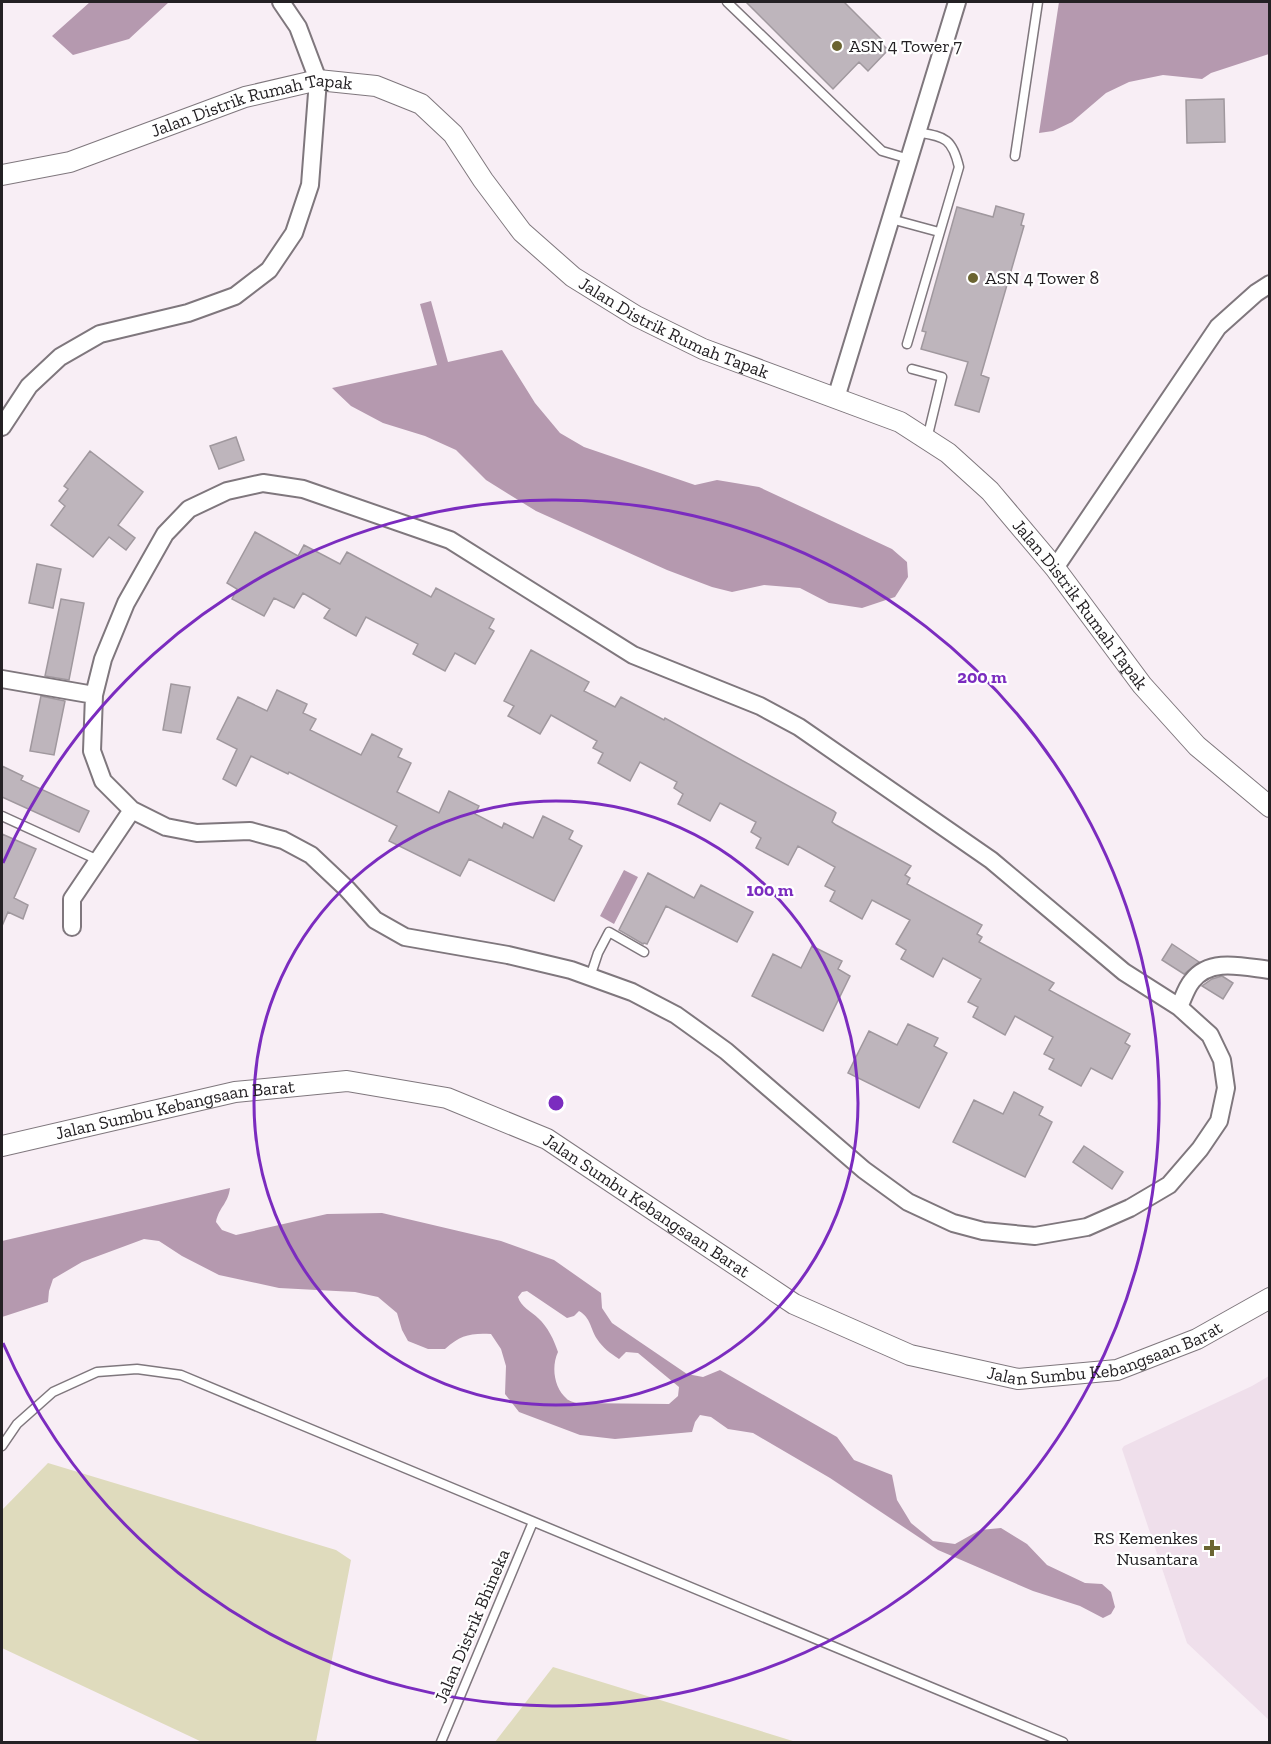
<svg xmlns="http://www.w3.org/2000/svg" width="1271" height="1744" viewBox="0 0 1271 1744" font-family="'Zilla Slab',serif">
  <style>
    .built { fill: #efdfeb }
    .green { fill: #dfdbbd }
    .water { fill: #b599af; fill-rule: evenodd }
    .building { fill: #beb5bc; stroke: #a0989e; stroke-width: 1.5 }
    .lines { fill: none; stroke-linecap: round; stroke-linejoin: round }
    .service-casing { stroke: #7f777d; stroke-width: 11 }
    .minor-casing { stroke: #7f777d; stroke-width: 20 }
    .tertiary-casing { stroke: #7f777d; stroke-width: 22 }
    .service { stroke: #fff; stroke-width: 8 }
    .minor { stroke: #fff; stroke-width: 16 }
    .tertiary { stroke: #fff; stroke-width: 20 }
    .ring { fill: none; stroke: #7b2cbf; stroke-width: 3 }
    .poi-dot { fill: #6b6431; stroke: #fff; stroke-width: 2 }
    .labels { text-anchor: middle; stroke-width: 4.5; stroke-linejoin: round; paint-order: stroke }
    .poi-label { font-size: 18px; fill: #242124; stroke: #fff; text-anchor: start }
    .street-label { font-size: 18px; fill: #242124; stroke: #fff }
    .centre { fill: #7b2cbf; stroke: #fff; stroke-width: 3 }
    .ring-label { font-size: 18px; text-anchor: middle; font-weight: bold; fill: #7b2cbf; stroke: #fff; stroke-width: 4.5; stroke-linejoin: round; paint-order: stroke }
  </style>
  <rect width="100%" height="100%" fill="#f8eef5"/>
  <!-- built -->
  <path class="built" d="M 1269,1376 L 1269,1720 L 1187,1643 L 1122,1449 L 1124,1446 L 1252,1386 Z"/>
  <!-- green -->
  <path class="green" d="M 48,1463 L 336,1550 L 351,1560 L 316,1742 L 202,1742 L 2,1648 L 2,1510 Z
    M 553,1667 L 796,1742 L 495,1742 Z"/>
  <!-- water -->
  <path class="water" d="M 90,2 L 169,2 L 129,39 L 73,55 L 52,36 Z
    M 1059,2 L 1269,2 L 1269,54 L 1211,73 L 1202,79 L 1163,75 L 1129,82 L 1106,93 L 1072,122 L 1053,131 L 1039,133 Z
    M 431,301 L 448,362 L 502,350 L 535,403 L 560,433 L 584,447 L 695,485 L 717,480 L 759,487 L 892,549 L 907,562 L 908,577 L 895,597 L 862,608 L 829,603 L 800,588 L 764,585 L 732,592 L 712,587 L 667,570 L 536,511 L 486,480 L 456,450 L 425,436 L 383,423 L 351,406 L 332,388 L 437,365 L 420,304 Z
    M 624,870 L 638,877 L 614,924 L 600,916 Z
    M 230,1188 C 228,1204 219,1207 216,1222 L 222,1230 L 236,1235 L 327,1214 L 382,1213 L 501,1241 L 554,1260 L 601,1293 L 602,1308 L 612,1323 L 687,1374 L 703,1377 L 720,1370 L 837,1437 L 854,1460 L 892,1475 L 897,1500 L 911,1523 L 933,1541 L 955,1544 L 980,1530 L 1001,1528 L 1027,1544 L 1047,1565 L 1085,1583 L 1102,1584 L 1111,1592 L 1115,1607 L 1111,1614 L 1103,1618 L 1080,1606 L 1033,1591 L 938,1550 L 830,1478 L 753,1433 L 728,1429 L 711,1417 L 700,1415 L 695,1422 L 692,1432 L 615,1439 L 580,1435 L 519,1412 L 505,1394 L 506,1366 L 501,1349 L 491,1334 C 470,1333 461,1335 445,1349 L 428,1349 L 408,1341 L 402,1330 L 397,1313 L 378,1297 L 355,1292 L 279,1288 L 219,1275 L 182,1256 L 159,1241 L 144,1239 L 82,1262 L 53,1279 L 49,1291 L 48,1302 L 2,1317 L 2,1241 ZM 527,1291 L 567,1318 L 574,1316 L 579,1311 C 591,1318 590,1328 597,1339 C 603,1348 610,1353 619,1359 L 626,1352 L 638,1353 L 679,1387 L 678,1396 L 669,1404 L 576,1403 C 576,1403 567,1400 567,1399 C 554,1388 551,1367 558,1352 C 554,1340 548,1327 538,1318 C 531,1311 521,1307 518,1297 L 522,1292 Z"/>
  <!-- building -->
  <path class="building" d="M 746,2 L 844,2 L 882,40 L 880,42 L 888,50 L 868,71 L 859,62 L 833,89 Z
    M 1224,99 L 1225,142 L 1187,143 L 1186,100 Z
    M 996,206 L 1024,214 L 1021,225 L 1024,226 L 981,375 L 989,378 L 979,412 L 955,405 L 968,362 L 921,349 L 926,332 L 922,331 L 957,207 L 993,217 Z
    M 236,437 L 244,460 L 219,469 L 210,446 Z
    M 90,451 L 143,492 L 118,525 L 135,538 L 126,550 L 109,537 L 93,557 L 51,525 L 65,506 L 59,501 L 68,489 L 64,486 Z
    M 255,532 L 298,556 L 304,545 L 340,564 L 347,552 L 431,597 L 436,588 L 494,619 L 489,628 L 494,631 L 475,664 L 455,653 L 445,671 L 413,654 L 418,644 L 366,617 L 356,636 L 324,618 L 330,609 L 303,593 L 294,608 L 274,598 L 264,616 L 232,599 L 237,589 L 227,583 Z
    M 37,564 L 61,569 L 53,608 L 29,603 Z
    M 61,599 L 84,603 L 69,680 L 45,676 Z
    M 531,650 L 589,682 L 584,691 L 615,707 L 621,697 L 664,720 L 665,718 L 834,811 L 836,813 L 832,822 L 836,825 L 911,866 L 905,875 L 910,878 L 907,884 L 982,925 L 977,934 L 982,937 L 979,942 L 1054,983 L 1049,990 L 1130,1034 L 1125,1043 L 1130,1046 L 1112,1079 L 1091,1068 L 1081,1086 L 1049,1069 L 1054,1059 L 1044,1054 L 1053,1037 L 1015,1016 L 1005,1035 L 973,1017 L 978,1007 L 968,1002 L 981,979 L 943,958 L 933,977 L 901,959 L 906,950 L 896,944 L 910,920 L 872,900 L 862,919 L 830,901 L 835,891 L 825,886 L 835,867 L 798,846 L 788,865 L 756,848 L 761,838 L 751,832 L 756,822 L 720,803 L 710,821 L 678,804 L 683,794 L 674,788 L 677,782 L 640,762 L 630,781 L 598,763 L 603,753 L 593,748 L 597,741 L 551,715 L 540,734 L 508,716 L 514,706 L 504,701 Z
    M 171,684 L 190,687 L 181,733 L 163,730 Z
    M 277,690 L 307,704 L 303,713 L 316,719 L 310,730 L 361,755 L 372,734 L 402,749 L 398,757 L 411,763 L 397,792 L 439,813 L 449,791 L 479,806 L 475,814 L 502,828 L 504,823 L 533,838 L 543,816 L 573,831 L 569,839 L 582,846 L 554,901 L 469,859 L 460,876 L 389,841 L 397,826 L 289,772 L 288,774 L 251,756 L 236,786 L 223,779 L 237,749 L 217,739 L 238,697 L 267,711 Z
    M 41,696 L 65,701 L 54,755 L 30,751 Z
    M 2,766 L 23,776 L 21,780 L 89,811 L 79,832 L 2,797 Z
    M 2,834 L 36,849 L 14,898 L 28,905 L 23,919 L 8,912 L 2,926 Z
    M 648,873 L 694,898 L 701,885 L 753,912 L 737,942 L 666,906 L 647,944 L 644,943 L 643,944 L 619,930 Z
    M 1172,944 L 1199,962 L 1184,974 L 1162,960 Z
    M 812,946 L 842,961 L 838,969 L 850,976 L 823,1031 L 752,996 L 773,954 L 801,968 Z
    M 1222,976 L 1233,983 L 1223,999 L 1202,986 L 1212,979 Z
    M 908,1024 L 938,1038 L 934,1046 L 947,1053 L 919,1108 L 848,1073 L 869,1031 L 897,1045 Z
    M 1014,1092 L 1043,1107 L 1039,1115 L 1052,1122 L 1025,1177 L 953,1142 L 974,1100 L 1003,1114 Z
    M 1084,1146 L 1123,1172 L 1112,1189 L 1073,1162 Z"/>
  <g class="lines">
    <!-- service casing -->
    <g class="service-casing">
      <path id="service" d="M 727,2 L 882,151 L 909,159
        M 1015,156 L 1038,2
        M 891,219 L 939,232
        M 907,344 L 959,167 C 952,137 944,137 917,132
        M 912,369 L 942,377 L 927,439
        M 2,816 L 98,860
        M 590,977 L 598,953 L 609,932 L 644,952
        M 2,1446 L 17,1424 L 53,1392 L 97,1372 L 137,1369 L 181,1375 L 1063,1742
        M 441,1742 L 533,1522"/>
    </g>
    <!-- minor casing -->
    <g class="minor-casing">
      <path id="minor" d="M 836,398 L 957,2
        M 2,427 L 29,386 L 60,357 L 100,334 L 188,313 L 235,296 L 269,270 L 294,233 L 310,185 L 318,80 L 298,27 L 281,2
        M 263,483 L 303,489 L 450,540 L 633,655 L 760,706 L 799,727 L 991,860 L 1124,972 L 1179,1007 L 1210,1035 L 1222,1060 L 1226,1088 L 1219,1121 L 1200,1149 L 1169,1185 L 1130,1208 L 1087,1227 L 1035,1236 L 983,1231 L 953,1223 L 908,1202 L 864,1170 L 726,1051 L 676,1015 L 632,992 L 571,970 L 508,955 L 405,937 L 375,920 L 347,889 L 311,855 L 283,840 L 250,831 L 197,833 L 166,827 L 132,810 L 103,781 L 92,751 L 94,695 L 103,659 L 126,603 L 165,534 L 189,509 L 227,491 Z
        M 1055,568 L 1218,327 L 1256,293 L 1270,284
        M 2,679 L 94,695
        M 72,927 L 72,899 L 132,810
        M 1179,1007 C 1183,999 1186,988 1192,981 C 1210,957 1244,967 1270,970"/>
    </g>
    <!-- tertiary casing -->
    <g class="tertiary-casing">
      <g id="tertiary">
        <path id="s1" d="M 2,175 L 70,162 L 245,97 L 318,80 L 376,86 L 421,104 L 453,134 L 483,180 L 522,232 L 573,277 L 636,316 L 703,349 L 900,422 L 948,453 L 990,491 L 1055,568 L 1142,685 L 1197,746 L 1270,807"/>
        <path id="s2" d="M 2,1146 L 235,1092 L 347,1081 L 447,1098 L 547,1139 L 794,1304 L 910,1355 L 1018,1379 L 1117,1370 L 1197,1339 L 1270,1298"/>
      </g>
    </g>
    <!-- service -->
    <use href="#service" class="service"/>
    <!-- minor -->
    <use href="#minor" class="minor"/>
    <!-- tertiary -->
    <use href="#tertiary" class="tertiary"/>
  </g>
  <!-- distance rings -->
  <g class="ring">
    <circle cx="556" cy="1103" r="302"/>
    <path d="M3 863A603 603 0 1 1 3 1343"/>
  </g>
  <!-- markers -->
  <g class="poi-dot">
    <circle cx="837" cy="46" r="6"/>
    <circle cx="973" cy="278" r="6"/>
    <path d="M1209 1539h6v6h6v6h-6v6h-6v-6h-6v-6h6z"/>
  </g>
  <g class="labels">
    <!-- poi labels -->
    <g class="poi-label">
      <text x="849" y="52">ASN 4 Tower 7</text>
      <text x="985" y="284">ASN 4 Tower 8</text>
      <text x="1198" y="1544" text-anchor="end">RS Kemenkes<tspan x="1198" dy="21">Nusantara</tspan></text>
    </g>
    <!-- street labels -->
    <g class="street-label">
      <text dy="6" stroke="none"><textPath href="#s1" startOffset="261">Jalan Distrik Rumah Tapak</textPath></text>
      <text dy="6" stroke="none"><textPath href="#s1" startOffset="783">Jalan Distrik Rumah Tapak</textPath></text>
      <text dy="6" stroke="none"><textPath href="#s1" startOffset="1287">Jalan Distrik Rumah Tapak</textPath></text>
      <text dy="6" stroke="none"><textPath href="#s2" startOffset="177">Jalan Sumbu Kebangsaan Barat</textPath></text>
      <text dy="6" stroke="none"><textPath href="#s2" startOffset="681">Jalan Sumbu Kebangsaan Barat</textPath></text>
      <text dy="6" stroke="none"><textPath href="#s2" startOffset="1186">Jalan Sumbu Kebangsaan Barat</textPath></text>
      <text transform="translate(472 1626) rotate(-67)" y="6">Jalan Distrik Bhineka</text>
    </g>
  </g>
  <circle cx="556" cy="1103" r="9" class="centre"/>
  <g class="ring-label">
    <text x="982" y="683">200 m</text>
    <text x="770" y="896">100 m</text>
  </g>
  <!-- border -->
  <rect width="1271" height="1744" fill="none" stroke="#242124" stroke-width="6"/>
</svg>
